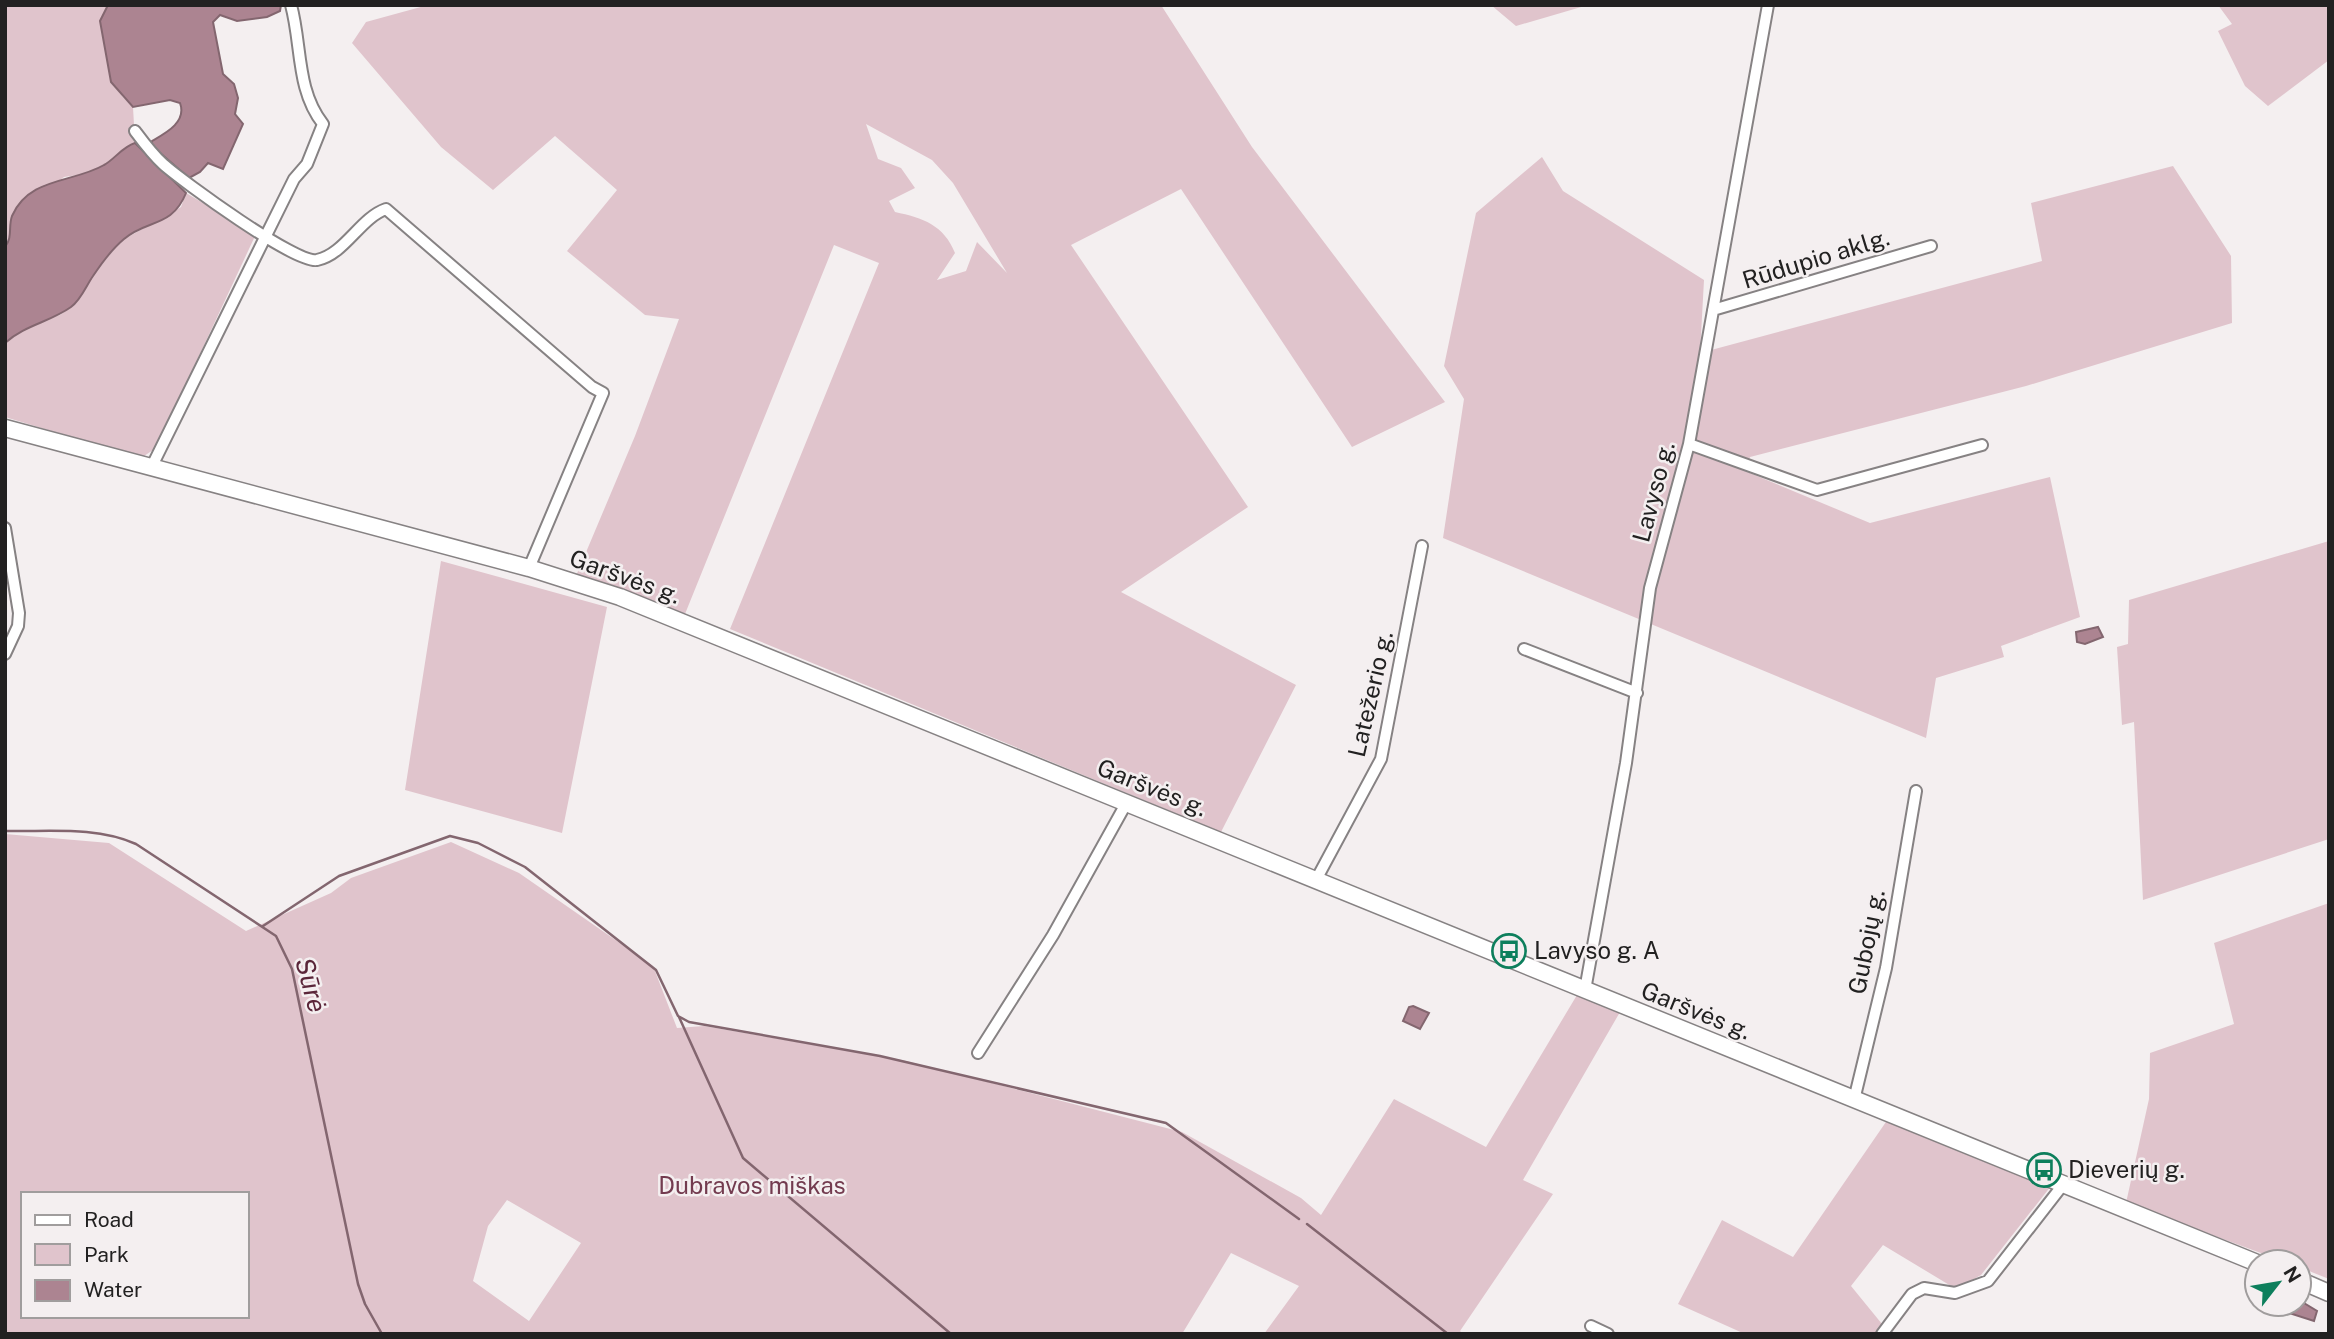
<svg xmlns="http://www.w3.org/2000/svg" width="2334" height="1339" viewBox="0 0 2334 1339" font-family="'Public Sans',sans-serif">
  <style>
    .green { fill: #e0c4cc; fill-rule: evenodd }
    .water { fill: #ac8491; stroke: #83666f; stroke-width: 2 }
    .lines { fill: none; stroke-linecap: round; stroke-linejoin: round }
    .stream { stroke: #83666f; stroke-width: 2.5 }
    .minor-casing { stroke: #868283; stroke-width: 14 }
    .secondary-casing { stroke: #868283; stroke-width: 19 }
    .minor { stroke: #fff; stroke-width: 10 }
    .secondary { stroke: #fff; stroke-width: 16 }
    .labels { text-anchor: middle; stroke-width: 5; stroke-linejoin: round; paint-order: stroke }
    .street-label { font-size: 24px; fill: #222121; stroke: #f4eff0 }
    .poi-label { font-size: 24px; fill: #222121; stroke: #f4eff0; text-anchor: start }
    .park-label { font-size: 24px; fill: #733b4f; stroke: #f4eff0 }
    .water-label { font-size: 26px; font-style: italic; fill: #5a2539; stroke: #f4eff0 }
  </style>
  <rect width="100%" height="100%" fill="#f4eff0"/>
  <!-- green -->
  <path class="green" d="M 5,5 L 108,5 L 100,21 L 122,96 L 133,107 L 135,143 L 105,165 L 84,174 L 64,177 L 12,217 L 10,240 L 5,247 Z
    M 428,5 L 1161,5 L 1252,147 L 1445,402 L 1352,447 L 1181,189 L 1071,245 L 1248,507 L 1121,592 L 1296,685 L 1221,832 L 730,629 L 879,263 L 834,245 L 685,614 L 576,576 L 635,436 L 679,319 L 645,315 L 567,251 L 617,190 L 555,136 L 493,190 L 441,147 L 352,43 L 366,22 ZM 866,124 L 932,160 L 953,183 L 1007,273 L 977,242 L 966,271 L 937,280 L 955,253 C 944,225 923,218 895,212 L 889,201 L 915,188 L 901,168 L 878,159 Z
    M 1491,5 L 1588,5 L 1516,26 Z
    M 2218,5 L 2329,5 L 2329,60 L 2268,106 L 2245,86 L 2218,31 L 2232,24 Z
    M 1542,157 L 1563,191 L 1704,280 L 1700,353 L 2042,261 L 2031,203 L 2173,166 L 2231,256 L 2232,323 L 2026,386 L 1750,457 L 1745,471 L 1870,523 L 2050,477 L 2080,617 L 2001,646 L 2004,657 L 1936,678 L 1926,738 L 1443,538 L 1464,399 L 1444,366 L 1476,213 Z
    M 186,193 L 256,234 L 156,448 L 141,458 L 5,417 L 5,343 L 33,323 L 60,315 L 74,305 L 93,275 L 121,241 L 181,207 Z
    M 2329,541 L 2329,839 L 2143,900 L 2134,722 L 2122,725 L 2117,647 L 2128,644 L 2129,600 Z
    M 441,561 L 607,607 L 562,833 L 405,790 Z
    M 5,834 L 109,843 L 246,931 L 331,893 L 351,878 L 451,842 L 519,873 L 653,966 L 677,1028 L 704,1026 L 902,1060 L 1182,1132 L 1301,1198 L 1321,1215 L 1394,1099 L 1486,1147 L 1577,995 L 1620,1012 L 1523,1180 L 1553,1194 L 1460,1331 L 1463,1334 L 1264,1334 L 1299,1286 L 1231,1253 L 1182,1334 L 5,1334 ZM 23,1194 L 247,1194 L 247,1316 L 23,1316 ZM 507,1200 L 581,1243 L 529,1321 L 473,1281 L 488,1226 Z
    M 2329,903 L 2329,1279 L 2299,1267 L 2299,1262 L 2285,1262 L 2126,1203 L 2149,1099 L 2150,1053 L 2234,1024 L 2214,943 Z
    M 1888,1119 L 2051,1186 L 1981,1275 L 1956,1289 L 1883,1245 L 1851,1286 L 1882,1324 L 1875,1334 L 1745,1334 L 1678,1304 L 1722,1220 L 1793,1257 Z"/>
  <!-- water -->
  <path class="water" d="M 108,5 L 281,5 L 280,11 L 267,17 L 237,21 L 220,15 L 213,22 L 223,74 L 234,84 L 238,98 L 235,114 L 243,124 L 223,169 L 208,163 L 200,172 L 189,178 L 152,146 L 152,141 C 166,133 187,122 180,103 L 170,100 L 133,107 L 111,82 L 100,21 Z
    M 135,143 L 186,193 C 172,228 147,219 124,239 C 112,249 101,264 93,276 C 86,286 81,300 71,307 C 50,322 25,325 5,343 L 5,247 C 13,237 8,227 12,216 C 29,177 73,183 104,165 C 115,159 122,147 135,143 Z
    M 2098,627 L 2103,637 L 2085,644 L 2077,642 L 2076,632 Z
    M 1413,1006 L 1429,1013 L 1420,1029 L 1403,1021 L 1409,1007 Z
    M 2299,1300 L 2317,1311 L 2314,1321 L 2289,1313 L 2287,1304 L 2299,1304 Z"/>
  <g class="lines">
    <!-- stream -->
    <path class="stream" d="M 5,831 C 49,832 95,826 136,844 L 276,936 L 292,969 L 358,1284 L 365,1304 L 382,1334
      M 263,926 L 339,876 L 450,836 L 478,843 L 525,867 L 656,970 L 678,1016 L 689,1022 L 880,1056 L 1166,1123 L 1299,1219
      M 679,1017 L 743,1158 L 951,1334
      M 1307,1224 L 1448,1334"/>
    <!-- minor casing -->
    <g class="minor-casing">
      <path id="minor" d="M 135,131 C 144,143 152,154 163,164 C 182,181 297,265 317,260 C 345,254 360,218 386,209 L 592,387 L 603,393 L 529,568
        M 1713,310 L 1931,246
        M 1689,444 L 1817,490 L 1982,445
        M 152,466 L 294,179 L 307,164 L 323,124 C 296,90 302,45 291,5
        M 5,528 L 19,613 L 18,626 L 5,654
        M 1524,649 L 1637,693
        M 1316,880 L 1381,759 L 1422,546
        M 1585,990 L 1626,763 L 1650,588 L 1689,444 L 1768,5
        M 978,1053 L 1053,935 L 1127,802
        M 1854,1100 L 1886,968 L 1916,791
        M 1591,1326 L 1608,1334
        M 1882,1334 L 1912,1294 L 1924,1288 L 1955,1293 L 1988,1281 L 2062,1186"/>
    </g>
    <!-- secondary casing -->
    <g class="secondary-casing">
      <path id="secondary" d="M 5,428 L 529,568 L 620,597 L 2257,1263
        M 2299,1280 L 2329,1293"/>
    </g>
    <!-- minor -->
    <use href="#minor" class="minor"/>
    <!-- secondary -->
    <use href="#secondary" class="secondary"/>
  </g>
  <!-- icons -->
  <defs>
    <g id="bus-ring" transform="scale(1.75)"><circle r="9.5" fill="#f4eff0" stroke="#0d7f5c" stroke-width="1.5"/><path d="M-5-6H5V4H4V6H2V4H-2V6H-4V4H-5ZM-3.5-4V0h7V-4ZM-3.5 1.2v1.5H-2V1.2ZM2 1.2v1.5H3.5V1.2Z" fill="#0d7f5c"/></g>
  </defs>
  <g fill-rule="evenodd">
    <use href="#bus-ring" x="1509" y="951"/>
    <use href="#bus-ring" x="2044" y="1170"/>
  </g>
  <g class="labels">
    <!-- street labels -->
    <g class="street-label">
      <text transform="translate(1816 259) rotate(-17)" y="8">Rūdupio aklg.</text>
      <text transform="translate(1654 492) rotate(-75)" y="8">Lavyso g.</text>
      <text transform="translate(625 577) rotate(20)" y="8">Garšvės g.</text>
      <text transform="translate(1371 694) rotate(-77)" y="8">Latežerio g.</text>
      <text transform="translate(1152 788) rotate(22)" y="8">Garšvės g.</text>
      <text transform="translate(1867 942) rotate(-79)" y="8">Gubojų g.</text>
      <text transform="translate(1696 1011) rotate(22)" y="8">Garšvės g.</text>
    </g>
    <!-- poi labels -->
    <g class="poi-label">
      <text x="1534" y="959">Lavyso g. A</text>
      <text x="2068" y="1178">Dieverių g.</text>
    </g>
    <!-- park labels -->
    <g class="park-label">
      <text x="752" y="1194">Dubravos miškas</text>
    </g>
    <!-- water labels -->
    <g class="water-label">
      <text transform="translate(311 985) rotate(75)" y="9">Sūrė</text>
    </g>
  </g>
  <!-- border -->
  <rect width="2334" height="1339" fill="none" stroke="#222121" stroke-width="14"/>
  <!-- legend -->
  <rect x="21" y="1192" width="228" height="126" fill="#f4eff0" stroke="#a09d9d" stroke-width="2"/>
  <rect x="35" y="1215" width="35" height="10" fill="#ffffff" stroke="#a09d9d" stroke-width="2"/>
  <text x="84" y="1227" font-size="21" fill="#222121">Road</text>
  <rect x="35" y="1244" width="35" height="21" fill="#e0c4cc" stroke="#a09d9d" stroke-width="2"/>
  <text x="84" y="1262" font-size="21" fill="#222121">Park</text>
  <rect x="35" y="1280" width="35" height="21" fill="#ac8491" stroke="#a09d9d" stroke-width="2"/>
  <text x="84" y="1297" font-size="21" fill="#222121">Water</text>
  <!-- north arrow -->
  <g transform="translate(2278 1283) rotate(59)"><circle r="33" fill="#f4eff0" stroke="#a09d9d" stroke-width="2"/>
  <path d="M0-5L12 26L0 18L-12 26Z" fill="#0d7f5c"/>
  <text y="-10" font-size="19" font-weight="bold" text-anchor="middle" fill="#222121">N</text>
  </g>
</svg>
